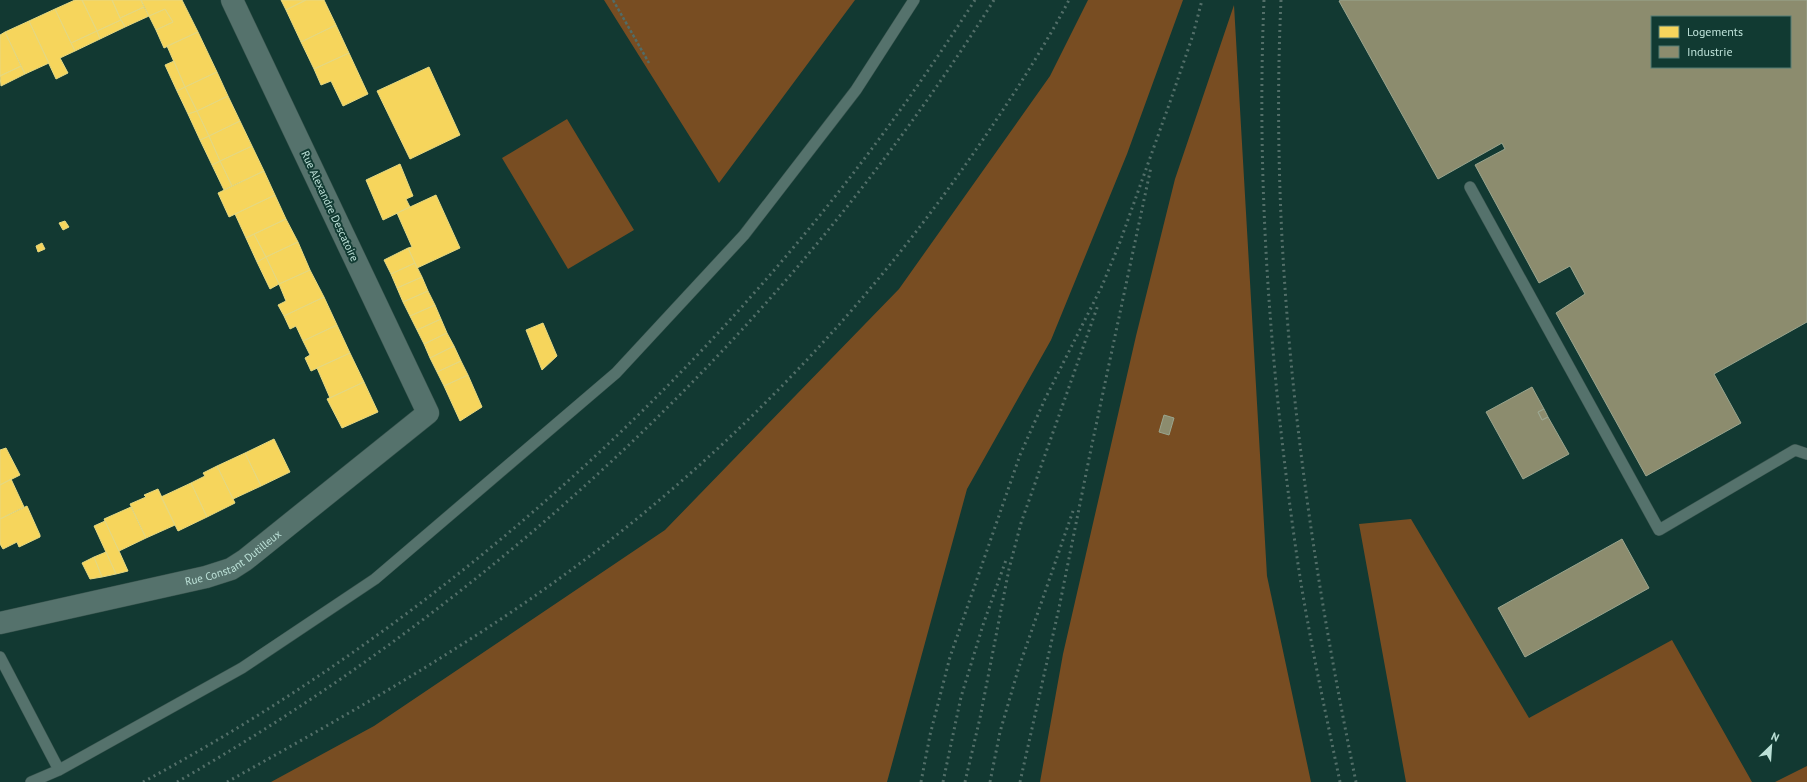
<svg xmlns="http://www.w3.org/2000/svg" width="1807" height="782" viewBox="0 0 1807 782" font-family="'PT Sans',sans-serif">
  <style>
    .green { fill: #784d22 }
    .homes { fill: #f6d55c; stroke: #e5d881 }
    .industry { fill: #8c8c6e; stroke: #9aa58e; fill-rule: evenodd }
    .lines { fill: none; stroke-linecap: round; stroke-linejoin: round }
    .lane-casing { stroke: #36524c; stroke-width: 12 }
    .street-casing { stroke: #36524c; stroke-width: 23 }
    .path { stroke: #516c67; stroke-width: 2.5; stroke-dasharray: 3 2; stroke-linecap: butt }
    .lane { stroke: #55726c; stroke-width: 11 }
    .street { stroke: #55726c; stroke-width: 22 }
    .rail { stroke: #536f69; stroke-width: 3; stroke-dasharray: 2 4; stroke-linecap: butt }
    .labels { text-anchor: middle; stroke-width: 4; stroke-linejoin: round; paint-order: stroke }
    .street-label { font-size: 11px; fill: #bce0d7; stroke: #113a32 }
  </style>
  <rect width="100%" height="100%" fill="#123932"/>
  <!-- green -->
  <path class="green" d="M 604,0 L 855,0 L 719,183 Z
    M 1088,0 L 1183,0 L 1127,154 L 1051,340 L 967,489 L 887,782 L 271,782 L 374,726 L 665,530 L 899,289 L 1050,76 Z
    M 1234,5 L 1267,576 L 1311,782 L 1040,782 L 1063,654 L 1136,336 L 1175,179 Z
    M 567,119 L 634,230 L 568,269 L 502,158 Z
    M 1411,519 L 1529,718 L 1672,640 L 1752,782 L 1406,782 L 1359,524 Z
    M 1807,766 L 1807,782 L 1775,782 Z"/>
  <!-- homes -->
  <path class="homes" d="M 75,0 L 82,0 L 97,31 L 71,43 L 55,9 Z
    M 82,0 L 112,0 L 121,20 L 97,31 Z
    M 112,0 L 141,0 L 144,7 L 120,18 Z
    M 141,0 L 182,0 L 198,32 L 164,48 L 156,30 L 173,22 L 165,9 L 149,16 Z
    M 281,0 L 306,0 L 286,10 Z
    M 306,0 L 324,0 L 336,25 L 301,42 L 286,10 Z
    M 144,7 L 149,16 L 125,27 L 120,18 Z
    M 55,9 L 75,51 L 60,58 L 68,73 L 56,79 L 29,21 Z
    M 165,9 L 173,22 L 156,30 L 149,16 Z
    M 121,20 L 125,27 L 100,39 L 97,31 Z
    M 29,21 L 49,63 L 25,74 L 5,32 Z
    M 336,25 L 349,53 L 314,69 L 301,42 Z
    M 97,31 L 100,39 L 75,51 L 71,43 Z
    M 5,32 L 21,66 L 0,76 L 0,35 Z
    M 198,32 L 217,72 L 185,87 L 167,46 Z
    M 349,53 L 368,94 L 343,106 L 331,81 L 321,85 L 314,69 Z
    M 174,61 L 185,87 L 177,91 L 165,65 Z
    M 21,66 L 25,74 L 1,86 L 0,76 Z
    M 429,67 L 460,135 L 410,159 L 377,91 Z
    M 217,72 L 228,96 L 197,111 L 185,87 Z
    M 185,87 L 197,111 L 188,114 L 177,91 Z
    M 228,96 L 240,121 L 209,136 L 197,111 Z
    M 197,111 L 209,136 L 200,140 L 188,114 Z
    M 240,121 L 252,146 L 220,161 L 209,136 Z
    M 209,136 L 220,161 L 212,165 L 200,140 Z
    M 252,146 L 264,171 L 232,186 L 220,161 Z
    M 220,161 L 232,186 L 224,190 L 212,165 Z
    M 400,164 L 413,196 L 406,199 L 410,207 L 383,220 L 366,180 Z
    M 264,171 L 275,195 L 229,217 L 218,193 Z
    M 275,195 L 286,219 L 246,238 L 235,214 Z
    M 436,195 L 460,248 L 417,268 L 408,248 L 412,247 L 397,213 Z
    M 286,219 L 298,242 L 266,257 L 254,234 Z
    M 65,221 L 69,227 L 63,230 L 59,223 Z
    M 254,234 L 266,257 L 257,262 L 246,238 Z
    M 298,242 L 310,270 L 279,284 L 266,257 Z
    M 42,243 L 45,249 L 38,252 L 36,246 Z
    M 408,248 L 415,263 L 391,274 L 384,260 Z
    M 266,257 L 279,284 L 270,289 L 257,262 Z
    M 415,263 L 422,277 L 397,288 L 391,274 Z
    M 310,270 L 324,297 L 284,316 L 278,305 L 286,301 L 279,284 Z
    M 422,277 L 428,291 L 403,302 L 397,288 Z
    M 428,291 L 435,305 L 410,316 L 403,302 Z
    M 324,297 L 337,325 L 303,341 L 296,326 L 290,329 L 284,316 Z
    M 435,305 L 441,319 L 417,330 L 410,316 Z
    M 441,319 L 447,333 L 424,344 L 417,330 Z
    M 543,323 L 557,356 L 542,370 L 526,330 Z
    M 337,325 L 350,353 L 311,371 L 305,358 L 310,355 L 303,341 Z
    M 447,333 L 454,346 L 430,358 L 424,344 Z
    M 454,346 L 461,361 L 437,372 L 430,358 Z
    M 350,353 L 364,382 L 330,398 L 317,368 Z
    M 461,361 L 468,375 L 444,386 L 437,372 Z
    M 468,375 L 482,407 L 460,421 L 444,386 Z
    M 364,382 L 378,412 L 342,428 L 327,399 Z
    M 274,439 L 290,472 L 261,486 L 245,453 Z
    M 6,448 L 20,475 L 0,485 L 0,450 Z
    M 245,453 L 261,486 L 233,499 L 217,466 Z
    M 217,466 L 235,503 L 207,517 L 191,483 L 205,476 L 203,473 Z
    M 11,479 L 24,507 L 0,519 L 0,485 Z
    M 191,483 L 207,517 L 178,531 L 161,497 Z
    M 158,489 L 175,525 L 146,538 L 130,504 L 146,497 L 144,495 Z
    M 27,506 L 40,535 L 40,537 L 19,547 L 17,542 L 3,549 L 0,544 L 0,519 Z
    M 131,507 L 146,538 L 119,551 L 104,519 Z
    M 105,521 L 119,551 L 128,571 L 116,574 L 94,526 Z
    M 106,552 L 116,574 L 102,577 L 94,557 Z
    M 94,557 L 102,577 L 90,579 L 82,563 Z"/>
  <!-- industry -->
  <path class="industry" d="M 1341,0 L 1807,0 L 1807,322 L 1714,374 L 1741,423 L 1646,476 L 1556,313 L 1585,294 L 1570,266 L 1539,283 L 1475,165 L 1505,149 L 1502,143 L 1438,179 L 1339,1 ZM 1652,17 L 1790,17 L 1790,67 L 1652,67 Z
    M 1532,387 L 1544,409 L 1538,412 L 1542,420 L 1548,417 L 1569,454 L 1523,479 L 1486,412 Z
    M 1544,409 L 1548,417 L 1542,420 L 1538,412 Z
    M 1164,415 L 1174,418 L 1169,435 L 1159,432 Z
    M 1622,539 L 1649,588 L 1525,657 L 1498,608 Z"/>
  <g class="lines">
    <!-- lane casing -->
    <g class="lane-casing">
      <path id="lane" d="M 1470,187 L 1659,530 L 1795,450 L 1807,454
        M 0,657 L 59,770
        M 31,782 L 59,770 L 242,668 L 375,579 L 616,373 L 744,235 L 856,90 L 914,0"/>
    </g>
    <!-- street casing -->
    <g class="street-casing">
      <g id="street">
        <path id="s1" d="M 0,623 L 206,577 L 231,569 L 245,560 L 428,413 L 232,0"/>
      </g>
    </g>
    <!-- path -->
    <path class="path" d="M 613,0 L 649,63"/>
    <!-- lane -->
    <use href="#lane" class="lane"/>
    <!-- street -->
    <use href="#street" class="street"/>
    <!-- rail -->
    <path class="rail" d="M 1264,0 C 1256,188 1271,378 1298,564 C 1309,637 1325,710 1340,782
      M 1281,0 C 1269,262 1303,525 1356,782
      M 143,782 C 416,635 658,424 848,180 C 893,122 935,62 975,0
      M 177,782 C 508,592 790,323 994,0
      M 227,782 C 356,710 487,636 604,545 C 744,436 864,309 966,164 C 1003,111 1039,57 1069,0
      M 921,782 L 930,735 L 950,657 L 1020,455 L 1045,399 L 1102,286 L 1120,242 L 1170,102 L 1193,35 L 1202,0
      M 943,782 L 961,697 L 983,625 L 1006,560
      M 965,782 L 980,718 L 1009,569 L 1021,523 L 1098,305
      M 990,782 L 1000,732 L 1018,670 L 1073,511
      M 1020,782 L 1059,608 L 1091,449 L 1151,167"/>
  </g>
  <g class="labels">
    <!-- street labels -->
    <g class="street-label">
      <text transform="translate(330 206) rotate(65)" y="4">Rue Alexandre Descatoire</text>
      <text dy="4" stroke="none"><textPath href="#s1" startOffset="244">Rue Constant Dutilleux</textPath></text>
    </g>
  </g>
  <!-- legend -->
  <rect x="1651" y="16" width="140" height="52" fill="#113a32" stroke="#557c74"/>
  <rect x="1659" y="26" width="20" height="12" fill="#f6d55c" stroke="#557c74"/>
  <text x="1687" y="36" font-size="12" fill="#bce0d7">Logements</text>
  <rect x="1659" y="46" width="20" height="12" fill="#8c8c6e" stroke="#557c74"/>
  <text x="1687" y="56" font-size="12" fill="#bce0d7">Industrie</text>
  <!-- north arrow -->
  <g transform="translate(1771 746) rotate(25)" stroke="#113a32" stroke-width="3" paint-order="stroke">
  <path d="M0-3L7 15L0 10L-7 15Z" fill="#bce0d7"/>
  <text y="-6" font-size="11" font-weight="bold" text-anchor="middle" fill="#bce0d7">N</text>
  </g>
</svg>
